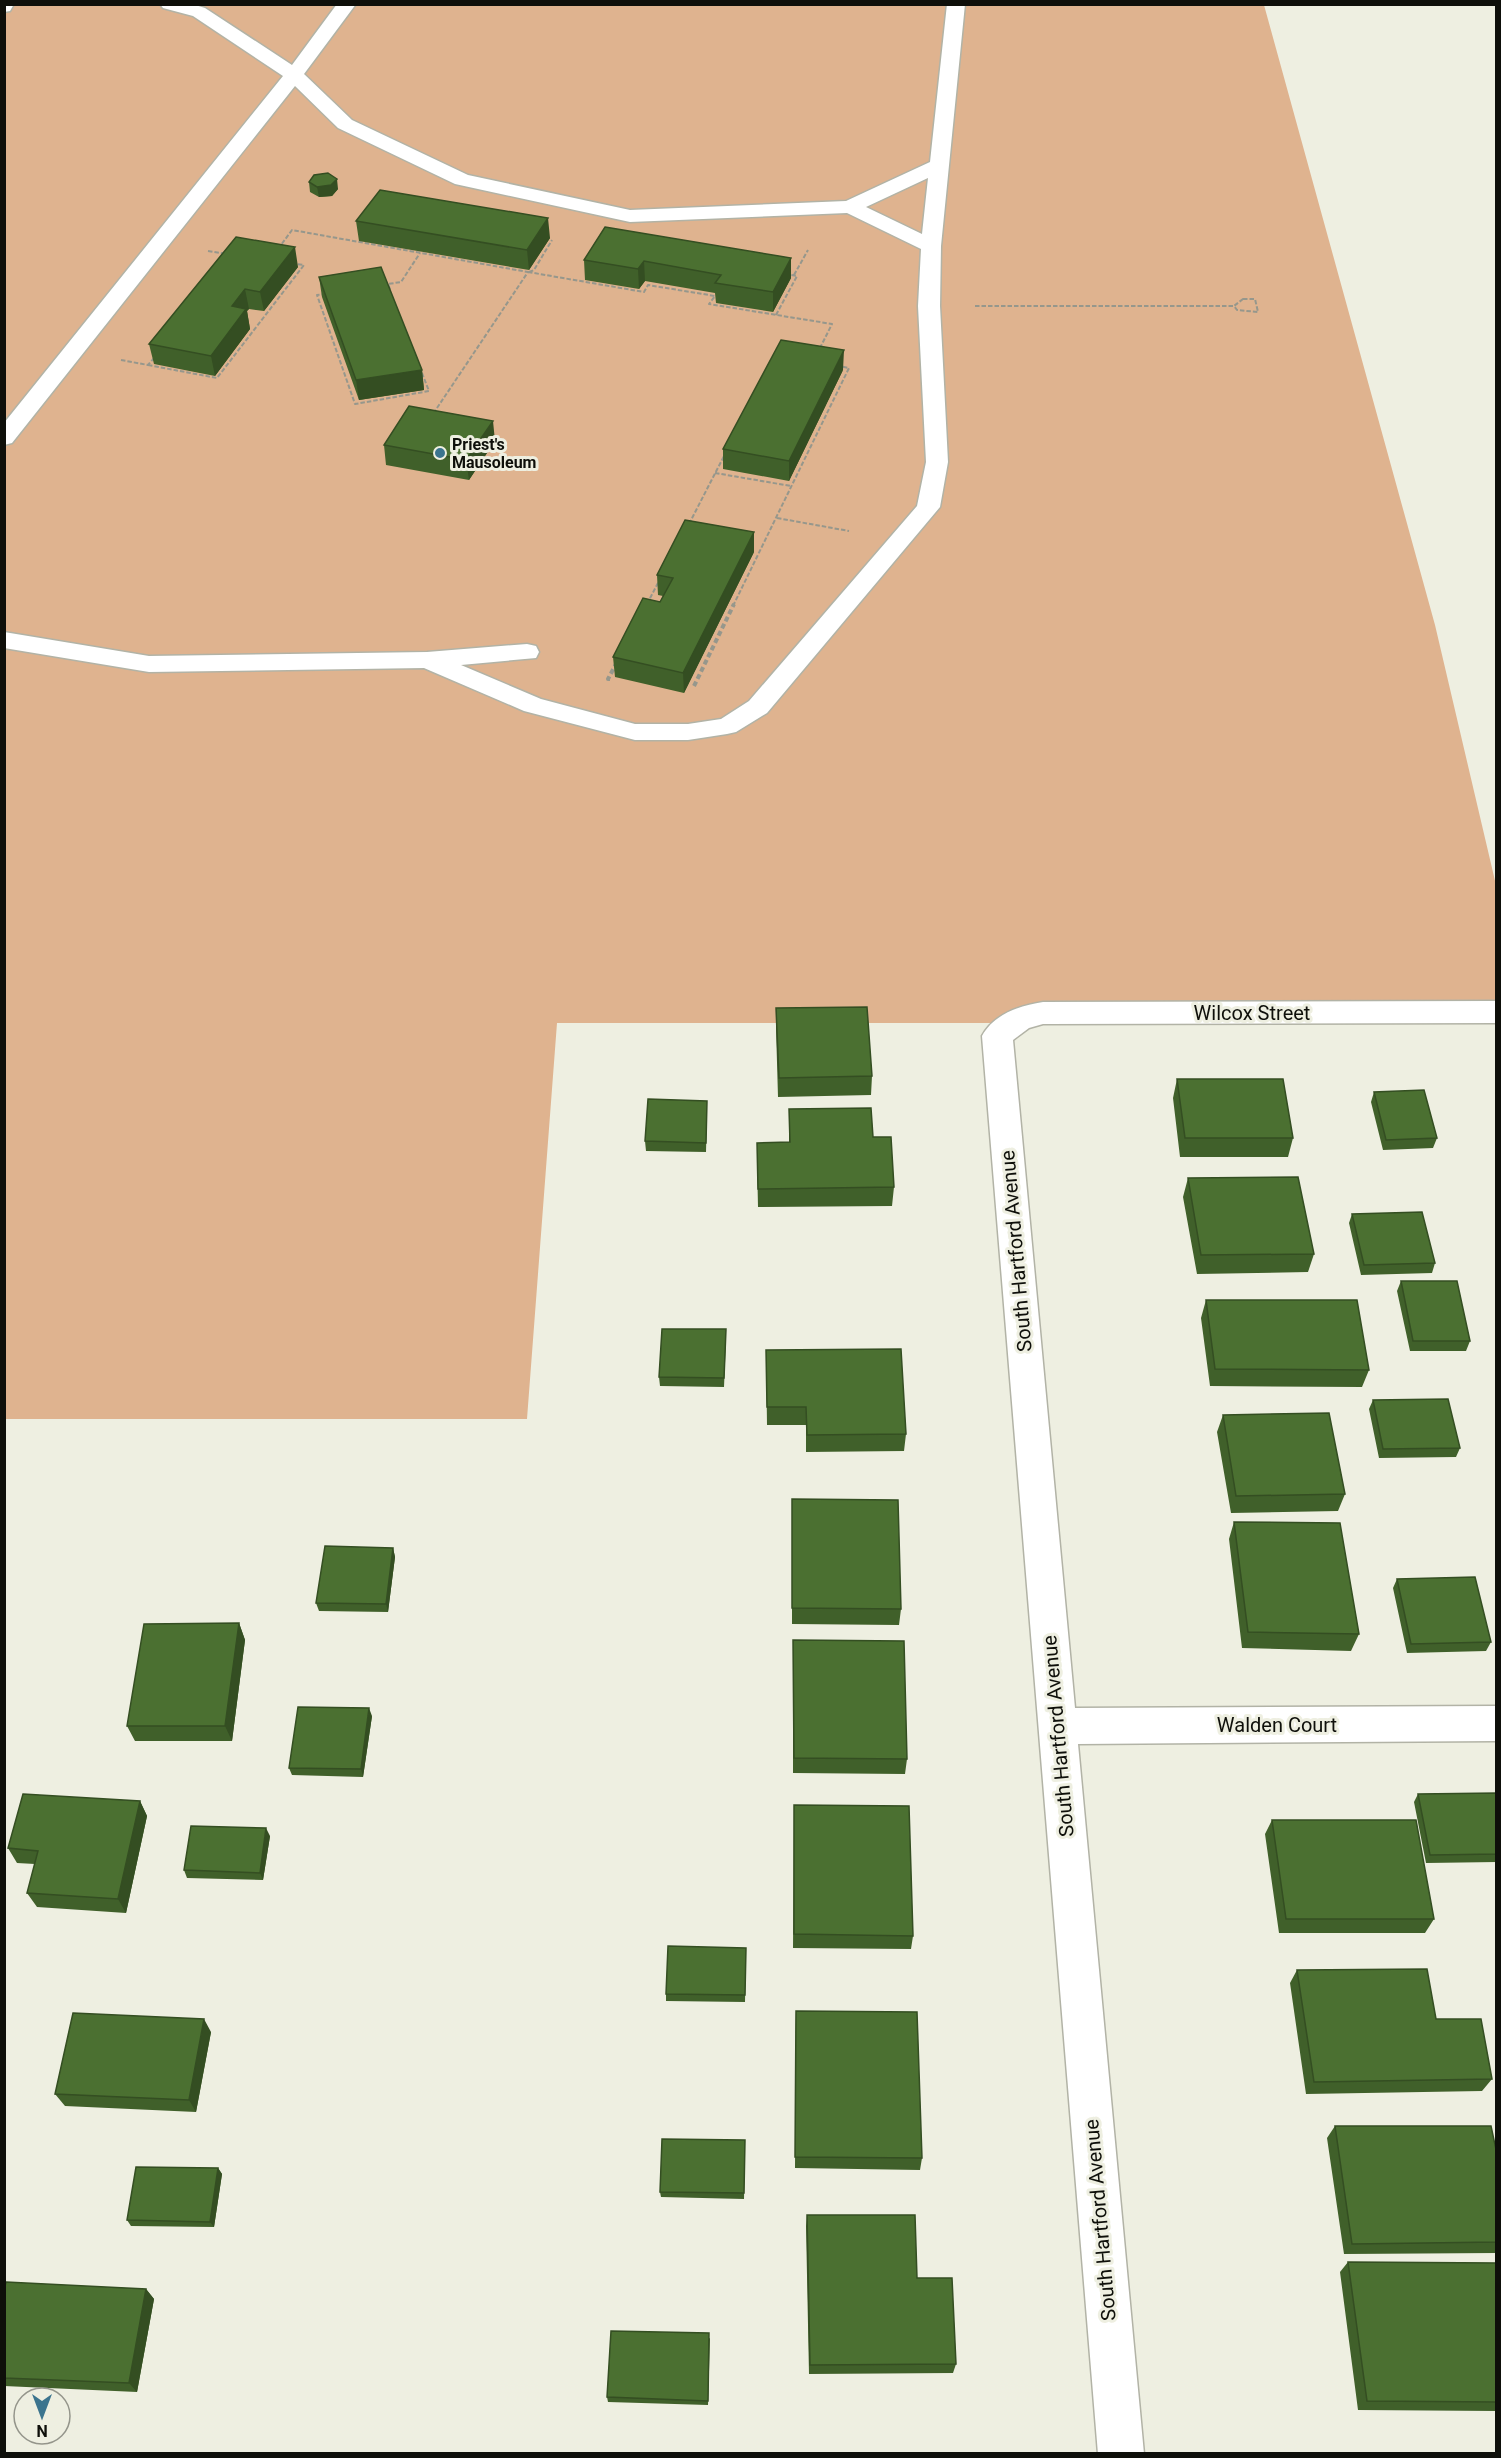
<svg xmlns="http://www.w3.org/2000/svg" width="1501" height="2458" viewBox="0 0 1501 2458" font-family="Roboto,sans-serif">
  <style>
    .green { fill: #dfb38f }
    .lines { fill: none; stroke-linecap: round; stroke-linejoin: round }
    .service-casing { stroke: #b2b3a6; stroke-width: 3 }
    .minor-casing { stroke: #b2b3a6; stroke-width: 3 }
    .path-far1 { stroke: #96978c; stroke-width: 2; stroke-dasharray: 4.5 2; stroke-linecap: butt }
    .path { stroke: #96978c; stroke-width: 4; stroke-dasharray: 5 3; stroke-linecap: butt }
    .service { fill: #fff; fill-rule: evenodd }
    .minor { fill: #fff; fill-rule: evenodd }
    .wall { fill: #40602a }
    .shaded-wall { fill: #344e22 }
    .building { fill: #4b7031; stroke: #344e22; stroke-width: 1.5 }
    .poi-dot { fill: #3b748e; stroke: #eeefe1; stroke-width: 2 }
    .labels { text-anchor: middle; stroke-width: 6; stroke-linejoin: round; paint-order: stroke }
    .far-poi-label { font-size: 16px; font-weight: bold; fill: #0e0f0a; stroke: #eeefe1; text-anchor: start }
    .street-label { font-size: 20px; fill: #0e0f0a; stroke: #eeefe1 }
  </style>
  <rect width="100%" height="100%" fill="#eeefe1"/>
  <!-- green -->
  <path class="green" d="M 4,5 L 1264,5 L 1435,625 L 1496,885 L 1496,1012 L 1043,1013 L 1010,1023 L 557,1023 L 527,1419 L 5,1419 Z"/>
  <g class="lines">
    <!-- service casing -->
    <g class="service-casing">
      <path id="service" d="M 4,4 L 14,4 L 10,11 L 4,12 Z
        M 160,4 L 192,4 L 205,8 L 292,65 L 337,4 L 356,4 L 304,74 L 352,120 L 468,175 L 630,210 L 846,201 L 930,162 L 947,4 L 965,4 L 941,246 L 940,306 L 948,462 L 940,507 L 767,713 L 736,732 L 727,734 L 688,740 L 635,740 L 524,711 L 424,668 L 149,672 L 4,648 L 4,632 L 149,656 L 427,652 L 527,644 L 536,646 L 539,652 L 536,658 L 461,665 L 541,699 L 635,724 L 688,724 L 721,719 L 749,701 L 917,506 L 926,462 L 918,306 L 921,249 L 847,213 L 630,222 L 455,184 L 338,128 L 295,86 L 12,443 L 4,445 L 4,423 L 283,76 L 193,16 L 163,8 ZM 928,178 L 922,234 L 866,207 Z"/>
    </g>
    <!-- minor casing -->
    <g class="minor-casing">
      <path id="minor" d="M 1496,1001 L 1496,1023 L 1043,1024 L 1029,1028 L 1013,1040 L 1075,1708 L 1496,1706 L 1496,1741 L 1078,1744 L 1144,2454 L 1098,2454 L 982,1036 C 994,1014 1019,1006 1043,1002 Z"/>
    </g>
    <!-- path-far1 -->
    <path class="path-far1" d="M 278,249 L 292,230 L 528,272 L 433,414
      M 208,251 L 227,254
      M 528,272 L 644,292 L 648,285 L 715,296 L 709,304 L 832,324 L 819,350
      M 529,272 L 534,270 L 552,240
      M 794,275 L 808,250
      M 390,289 L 388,284 L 401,282 L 420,253
      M 326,294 L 317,295 L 355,404 L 429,391 L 420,368
      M 1243,299 L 1255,299 L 1258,312 L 1237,310 L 1234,306 Z
      M 975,306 L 1234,306
      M 776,315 L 797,276 L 786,274
      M 121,360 L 148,365 L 155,357
      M 148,365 L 217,378 L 304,265 L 295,264
      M 715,473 L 791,486
      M 777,518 L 849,531
      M 689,524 L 724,456
      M 647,604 L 659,581
      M 733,606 L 849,368 L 839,366"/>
    <!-- path -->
    <path class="path" d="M 610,679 L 608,679 L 616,664
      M 694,686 L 734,604"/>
    <!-- service -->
    <use href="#service" class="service"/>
    <!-- minor -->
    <use href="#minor" class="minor"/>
  </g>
  <!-- wall -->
  <path class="wall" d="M 309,182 L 338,189 L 332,196 L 319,197 L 310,192 Z
    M 356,221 L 550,238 L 529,270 L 359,241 Z
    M 605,227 L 791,278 L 773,312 L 716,303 L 715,293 L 645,281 L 639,289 L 585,280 L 584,260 Z
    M 236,237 L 298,267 L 264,311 L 249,309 L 247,311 L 250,329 L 215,376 L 154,364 L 149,344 Z
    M 319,277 L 422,370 L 424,390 L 359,400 L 322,297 Z
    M 843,370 L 789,481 L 723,469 L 723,449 Z
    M 495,441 L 469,480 L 386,465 L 384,445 Z
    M 754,552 L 684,693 L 615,677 L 613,657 L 660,602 L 663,596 L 658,595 L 657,575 Z
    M 776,1008 L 872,1076 L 871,1095 L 778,1097 L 776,1028 Z
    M 1177,1079 L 1293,1138 L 1288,1157 L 1180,1157 L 1173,1098 Z
    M 1374,1092 L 1437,1138 L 1433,1148 L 1383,1150 L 1371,1102 Z
    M 789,1109 L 873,1137 L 894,1187 L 892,1206 L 758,1207 L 757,1161 L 789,1142 Z
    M 707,1110 L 706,1152 L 646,1151 L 645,1141 Z
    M 1188,1178 L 1314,1254 L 1308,1272 L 1197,1274 L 1183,1197 Z
    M 1352,1214 L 1435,1263 L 1432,1273 L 1361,1275 L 1349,1223 Z
    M 1401,1281 L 1470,1341 L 1466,1351 L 1410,1351 L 1397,1291 Z
    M 1206,1300 L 1369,1370 L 1362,1387 L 1210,1386 L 1201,1318 Z
    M 726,1339 L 724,1387 L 660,1386 L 659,1377 Z
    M 766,1350 L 906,1434 L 904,1451 L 806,1452 L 806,1425 L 767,1425 Z
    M 1373,1400 L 1460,1448 L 1456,1457 L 1379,1458 L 1369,1409 Z
    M 1223,1415 L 1345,1494 L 1338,1511 L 1231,1513 L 1217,1432 Z
    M 792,1499 L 901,1609 L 899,1625 L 792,1624 Z
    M 1234,1522 L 1359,1634 L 1351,1651 L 1242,1648 L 1229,1539 Z
    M 393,1548 L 395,1557 L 388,1612 L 319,1611 L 316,1603 Z
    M 1397,1579 L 1491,1642 L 1486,1651 L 1407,1653 L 1393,1588 Z
    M 239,1623 L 245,1640 L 232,1741 L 135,1741 L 127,1726 Z
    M 793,1640 L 907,1759 L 905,1774 L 793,1773 Z
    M 372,1716 L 363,1777 L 292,1775 L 289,1768 Z
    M 1497,1793 L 1497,1862 L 1426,1863 L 1414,1802 L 1418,1794 Z
    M 140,1801 L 147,1816 L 126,1913 L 37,1907 L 27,1893 L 35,1864 L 17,1863 L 8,1848 Z
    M 794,1805 L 913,1936 L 911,1949 L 793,1948 Z
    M 1272,1820 L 1434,1919 L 1425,1933 L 1279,1933 L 1265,1834 Z
    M 270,1836 L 263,1880 L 187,1878 L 184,1870 Z
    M 746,1948 L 745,2002 L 666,2001 L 666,1994 Z
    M 1297,1970 L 1436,2019 L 1492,2079 L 1482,2091 L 1306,2094 L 1290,1983 Z
    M 796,2011 L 922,2158 L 920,2170 L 795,2168 Z
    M 211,2032 L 196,2112 L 65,2106 L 55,2094 Z
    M 1335,2126 L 1497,2154 L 1497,2253 L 1344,2254 L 1327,2138 Z
    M 745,2140 L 744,2199 L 661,2197 L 660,2192 Z
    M 218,2168 L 222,2174 L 214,2227 L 131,2226 L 127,2220 Z
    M 807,2215 L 917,2278 L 956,2364 L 953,2373 L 809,2374 L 806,2226 Z
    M 1348,2262 L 1497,2263 L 1497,2411 L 1358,2410 L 1340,2272 Z
    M 146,2289 L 154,2299 L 137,2392 L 4,2386 L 4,2290 Z
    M 710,2338 L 708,2405 L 608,2402 L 607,2397 Z"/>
  <!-- shaded-wall -->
  <path class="shaded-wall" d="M 337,179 L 338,189 L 332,196 L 319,197 L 317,187 Z
    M 548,218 L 550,238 L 529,270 L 527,250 Z
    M 295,247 L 298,267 L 264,311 L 260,292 Z
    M 791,258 L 791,278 L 773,312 L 773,292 Z
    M 644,261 L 645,281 L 639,289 L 638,269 Z
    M 245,289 L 249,309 L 247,311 L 250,329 L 215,376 L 211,356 L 232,306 Z
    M 844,350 L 843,370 L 789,481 L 789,461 Z
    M 422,370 L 424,390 L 359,400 L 356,380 Z
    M 493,421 L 495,441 L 469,480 L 466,460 Z
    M 754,532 L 754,552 L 684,693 L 683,673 Z
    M 393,1548 L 395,1557 L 388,1612 L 386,1604 Z
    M 239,1623 L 245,1640 L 232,1741 L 225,1726 Z
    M 369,1708 L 372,1716 L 363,1777 L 361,1769 Z
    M 140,1801 L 147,1816 L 126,1913 L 118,1899 Z
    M 266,1828 L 270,1836 L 263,1880 L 260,1873 Z
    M 204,2019 L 211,2032 L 196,2112 L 189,2100 Z
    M 218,2168 L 222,2174 L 214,2227 L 210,2222 Z
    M 146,2289 L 154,2299 L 137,2392 L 129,2383 Z"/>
  <!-- building -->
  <path class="building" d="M 328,173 L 337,179 L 331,185 L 317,187 L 309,182 L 314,175 Z
    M 380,190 L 548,218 L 527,250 L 356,221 Z
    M 605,227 L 791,258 L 773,292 L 715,283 L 721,275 L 644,261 L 638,269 L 584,260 Z
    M 236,237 L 295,247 L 260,292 L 245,289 L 232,306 L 246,309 L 211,356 L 149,344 Z
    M 381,267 L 422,370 L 356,380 L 319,277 Z
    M 781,340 L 844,350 L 789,461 L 723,449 Z
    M 409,406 L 493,421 L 466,460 L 384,445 Z
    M 685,520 L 754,532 L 683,673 L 613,657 L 643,598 L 660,602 L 673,578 L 657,575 Z
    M 867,1007 L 872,1076 L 779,1078 L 776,1008 Z
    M 1177,1079 L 1283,1079 L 1293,1138 L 1185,1138 Z
    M 1424,1090 L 1437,1138 L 1386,1140 L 1374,1092 Z
    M 648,1099 L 707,1101 L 706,1143 L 645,1141 Z
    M 871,1108 L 873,1137 L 891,1137 L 894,1187 L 758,1189 L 757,1143 L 790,1142 L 789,1109 Z
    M 1298,1177 L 1314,1254 L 1201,1255 L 1188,1178 Z
    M 1422,1212 L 1435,1263 L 1364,1265 L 1352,1214 Z
    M 1401,1281 L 1457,1281 L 1470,1341 L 1413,1341 Z
    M 1206,1300 L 1357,1300 L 1369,1370 L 1215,1369 Z
    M 662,1329 L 726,1329 L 724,1378 L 659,1377 Z
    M 901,1349 L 906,1434 L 807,1435 L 806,1407 L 767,1407 L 766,1350 Z
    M 1448,1399 L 1460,1448 L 1383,1449 L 1373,1400 Z
    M 1329,1413 L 1345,1494 L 1236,1496 L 1223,1415 Z
    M 792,1499 L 898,1500 L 901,1609 L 792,1608 Z
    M 1234,1522 L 1340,1523 L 1359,1634 L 1248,1632 Z
    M 325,1546 L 393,1548 L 386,1604 L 316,1603 Z
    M 1475,1577 L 1491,1642 L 1411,1644 L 1397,1579 Z
    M 239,1623 L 225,1726 L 127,1726 L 144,1624 Z
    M 793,1640 L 904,1641 L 907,1759 L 794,1758 Z
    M 298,1707 L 369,1708 L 361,1769 L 289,1768 Z
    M 1497,1793 L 1497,1854 L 1430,1855 L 1418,1794 Z
    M 23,1794 L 140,1801 L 118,1899 L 27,1893 L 38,1851 L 8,1848 Z
    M 794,1805 L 909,1806 L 913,1936 L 794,1934 Z
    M 1272,1820 L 1416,1820 L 1434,1919 L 1286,1919 Z
    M 191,1826 L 266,1828 L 260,1873 L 184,1870 Z
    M 668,1946 L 746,1948 L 745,1995 L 666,1994 Z
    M 1427,1969 L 1436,2019 L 1481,2019 L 1492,2079 L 1314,2082 L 1297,1970 Z
    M 796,2011 L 917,2012 L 922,2158 L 795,2157 Z
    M 73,2013 L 204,2019 L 189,2100 L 55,2094 Z
    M 1335,2126 L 1491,2126 L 1497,2154 L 1497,2242 L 1352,2244 Z
    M 662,2139 L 745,2140 L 744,2193 L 660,2192 Z
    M 136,2167 L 218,2168 L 210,2222 L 127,2220 Z
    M 807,2215 L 915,2215 L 917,2278 L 952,2278 L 956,2364 L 810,2365 Z
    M 1348,2262 L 1497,2263 L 1497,2402 L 1367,2401 Z
    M 6,2282 L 146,2289 L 129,2383 L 4,2378 L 4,2290 Z
    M 611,2331 L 709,2333 L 708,2401 L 607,2397 Z"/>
  <!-- markers -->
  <circle class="poi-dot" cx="440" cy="453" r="6"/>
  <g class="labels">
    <!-- far-poi labels -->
    <g class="far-poi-label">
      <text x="452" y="450">Priest's<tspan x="452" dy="18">Mausoleum</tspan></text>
    </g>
    <!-- street labels -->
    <g class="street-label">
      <text x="1252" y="1020">Wilcox Street</text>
      <text transform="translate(1016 1251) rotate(-95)" y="7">South Hartford Avenue</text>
      <text x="1277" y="1732">Walden Court</text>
      <text transform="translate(1058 1736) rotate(-95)" y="7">South Hartford Avenue</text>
      <text transform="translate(1100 2220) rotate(-95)" y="7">South Hartford Avenue</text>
    </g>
  </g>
  <!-- border -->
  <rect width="1501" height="2458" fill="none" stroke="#0e0f0a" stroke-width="12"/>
  <!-- north arrow -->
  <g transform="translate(42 2416) rotate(180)"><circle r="28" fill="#eeefe1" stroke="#94958b" stroke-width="1.5"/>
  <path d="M0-4.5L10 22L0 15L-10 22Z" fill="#3b748e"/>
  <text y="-9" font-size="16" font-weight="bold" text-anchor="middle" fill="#0e0f0a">N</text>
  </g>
</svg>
